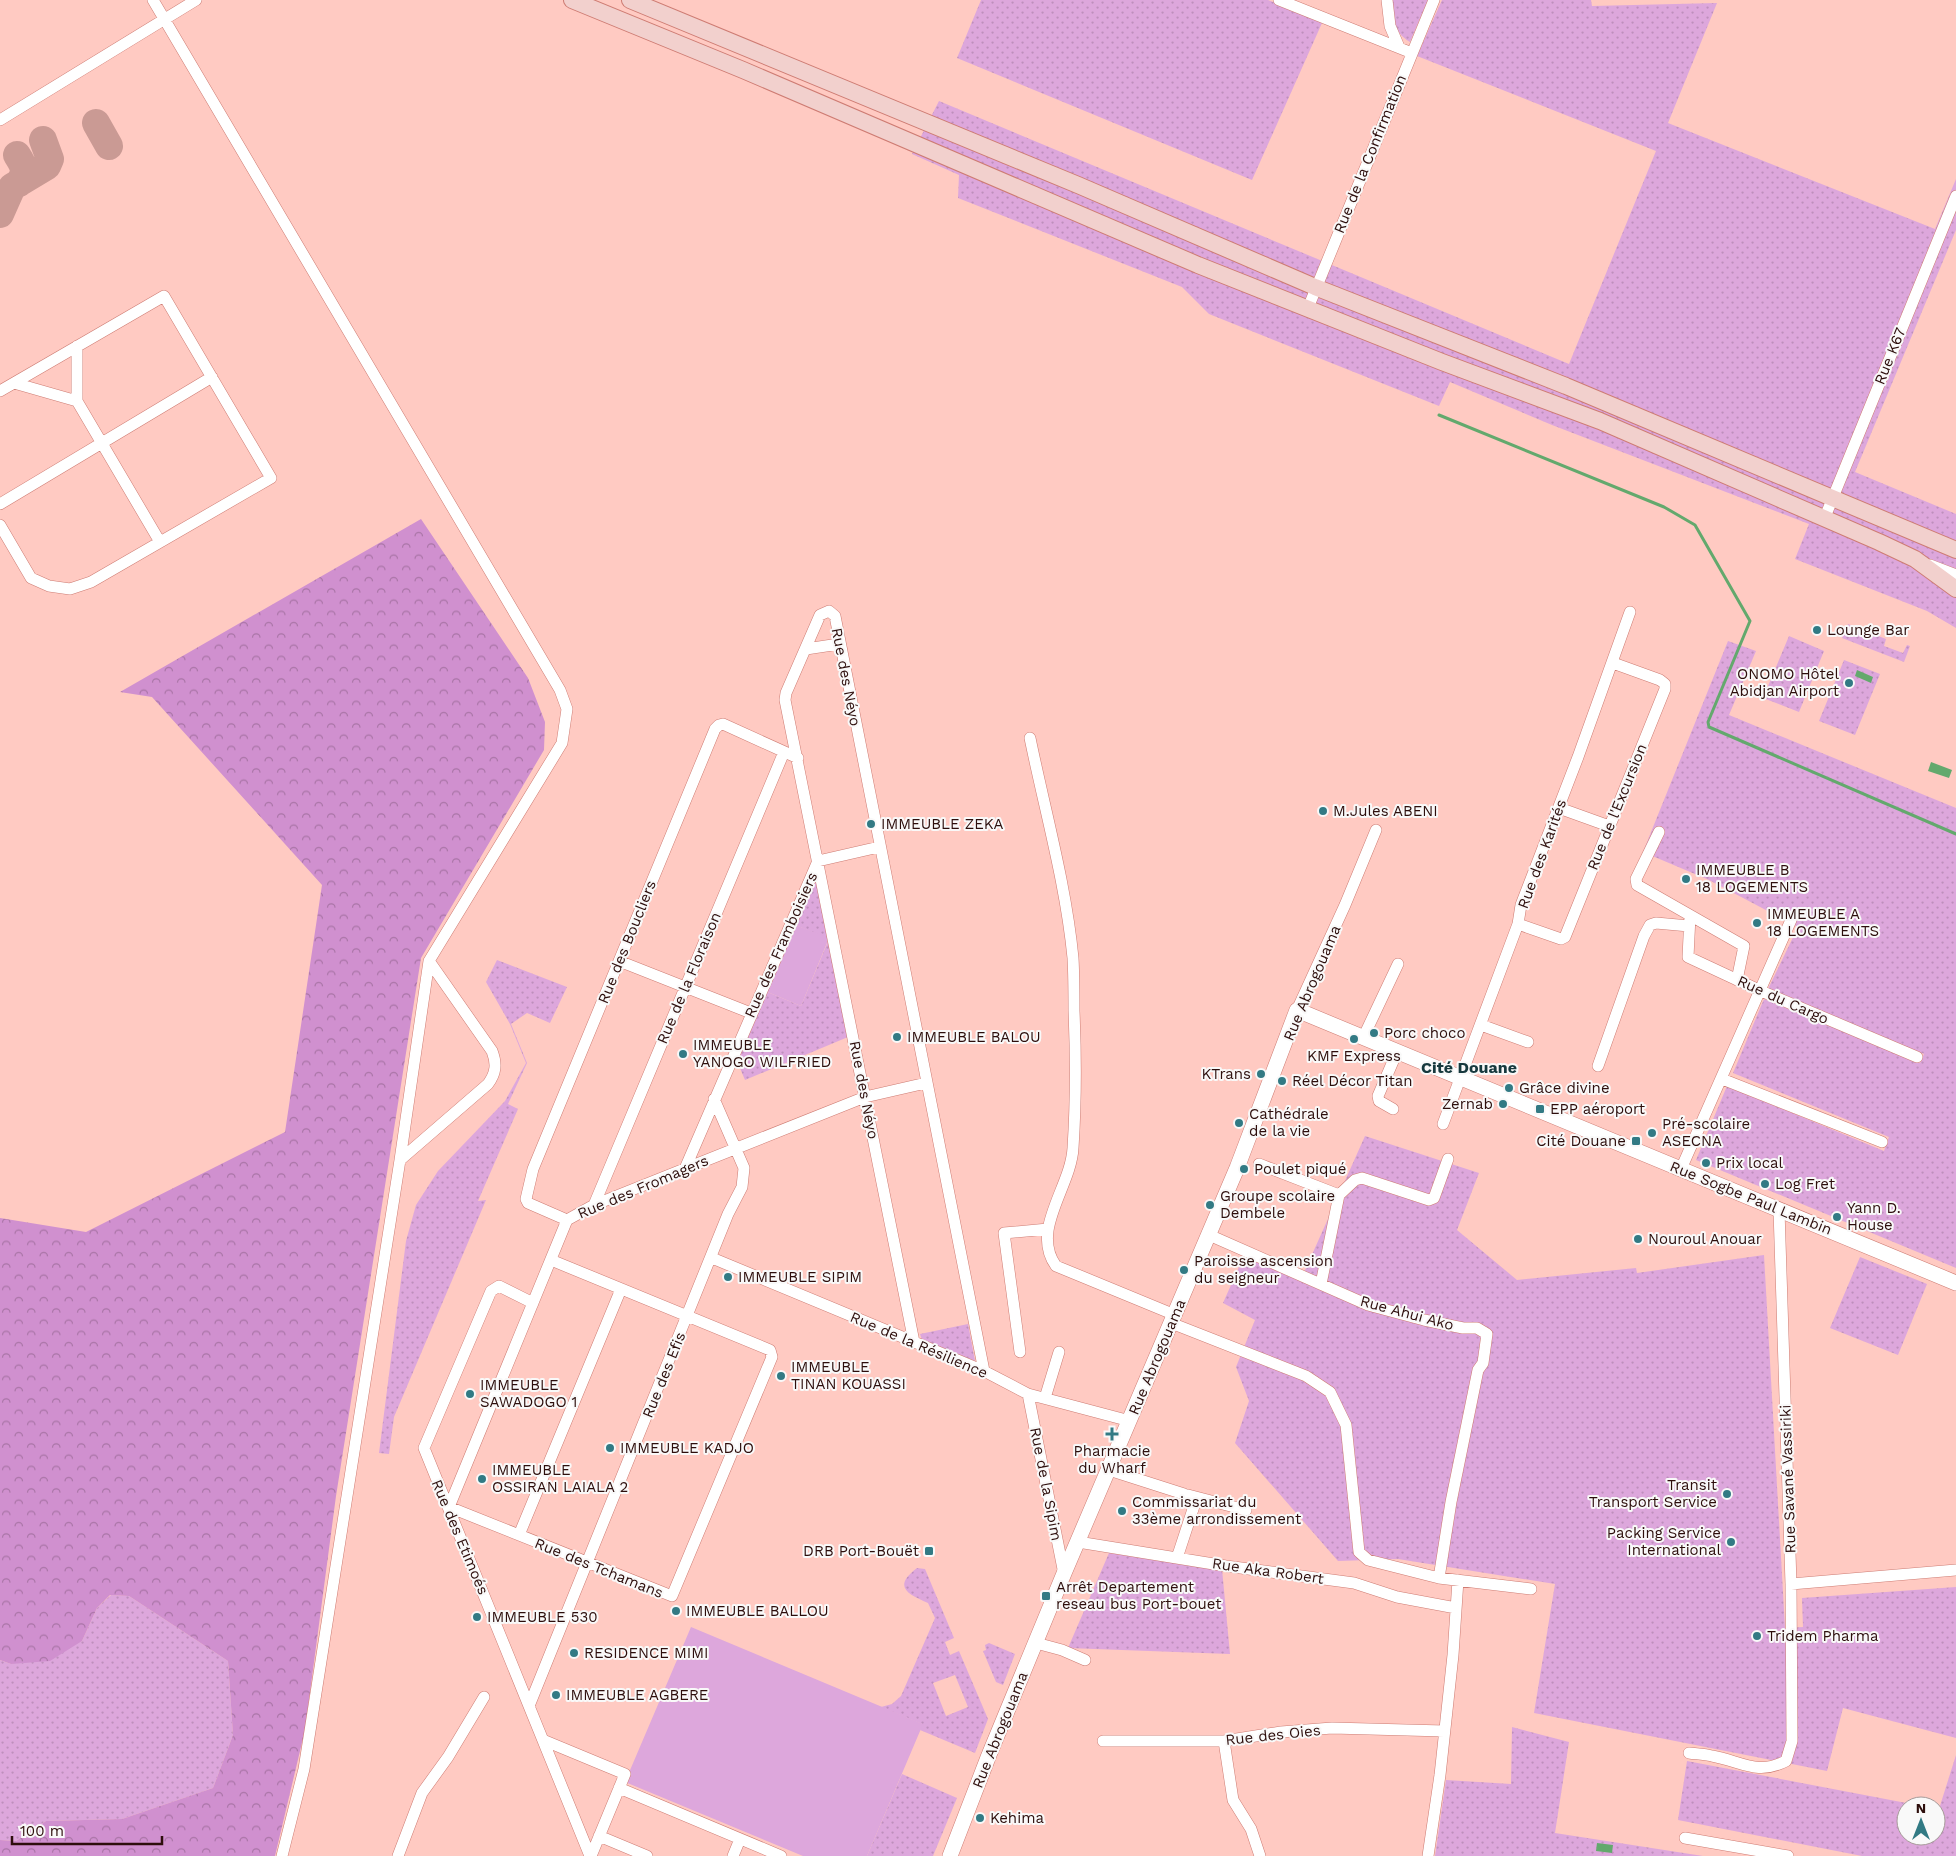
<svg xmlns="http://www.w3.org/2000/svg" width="1956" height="1856" viewBox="0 0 1956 1856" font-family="'Work Sans',sans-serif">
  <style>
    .grass { fill: url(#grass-dots); fill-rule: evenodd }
    .forest { fill: url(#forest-crowns) }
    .pitch { fill: #dda7dc }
    .water { fill: #63a96d }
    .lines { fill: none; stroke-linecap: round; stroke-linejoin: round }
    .stream { stroke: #63a96d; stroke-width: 3 }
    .taxiway { stroke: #ca9a94; stroke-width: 28 }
    .minor-casing { stroke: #ce7c73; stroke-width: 12 }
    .tertiary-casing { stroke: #ce7c73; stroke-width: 16 }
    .secondary-casing { stroke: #ce7c73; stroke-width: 18 }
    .minor { stroke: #fff; stroke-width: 11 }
    .tertiary { stroke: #fff; stroke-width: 15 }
    .secondary { stroke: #f2d0cd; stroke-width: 16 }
    .poi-dot { fill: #327a84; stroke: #f9f9f9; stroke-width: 2 }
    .labels { text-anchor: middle; stroke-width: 4; stroke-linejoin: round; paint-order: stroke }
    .street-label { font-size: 15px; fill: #2d0e0c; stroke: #f9f9f9 }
    .poi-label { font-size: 15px; fill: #2d0e0c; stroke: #f9f9f9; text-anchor: start }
    .neighbourhood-label { font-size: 16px; font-weight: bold; fill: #17393e; stroke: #f9f9f9 }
  </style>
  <defs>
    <pattern id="grass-dots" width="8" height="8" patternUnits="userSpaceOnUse" patternTransform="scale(1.25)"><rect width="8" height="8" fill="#dda7dc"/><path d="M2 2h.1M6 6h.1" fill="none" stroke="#be8fbc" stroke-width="1.8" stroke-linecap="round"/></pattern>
    <pattern id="forest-crowns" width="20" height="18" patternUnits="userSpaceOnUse" patternTransform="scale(1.25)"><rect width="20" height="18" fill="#d090cf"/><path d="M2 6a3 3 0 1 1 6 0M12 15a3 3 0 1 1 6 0" fill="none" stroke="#a974a6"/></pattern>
  </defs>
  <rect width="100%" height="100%" fill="#ffcac2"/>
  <!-- grass -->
  <path class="grass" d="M 981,0 L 1268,0 L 1322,23 L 1252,180 L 957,58 Z
    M 1391,0 L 1428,0 L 1410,42 C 1392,31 1394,20 1391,0 Z
    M 1442,0 L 1591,0 L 1592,6 L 1717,3 L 1668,123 L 1935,229 L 1956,179 L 1956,230 L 1855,472 L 1956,514 L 1956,628 L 1927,611 L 1795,559 L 1809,524 L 1552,425 L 1450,382 L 1439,406 L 1209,314 L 1182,287 L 958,198 L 959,175 L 912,154 L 939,101 L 1569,364 L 1656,151 L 1417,56 Z
    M 1848,624 L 1886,639 L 1884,646 L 1903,653 L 1907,645 L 1910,646 L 1904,662 L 1842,638 Z
    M 1789,636 L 1824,651 L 1799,712 L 1763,698 Z
    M 1728,641 L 1756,651 L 1729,715 L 1956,808 L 1956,1268 L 1696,1160 L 1727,1086 L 1884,1151 L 1889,1137 L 1733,1073 L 1764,999 L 1920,1063 L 1924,1054 L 1768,989 L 1798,927 L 1709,880 L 1643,852 Z
    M 1844,660 L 1880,674 L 1855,735 L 1819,721 Z
    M 816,871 L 848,1037 L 745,1080 L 737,1061 L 765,991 L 801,1006 L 829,939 L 793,924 Z
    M 497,960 L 567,987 L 550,1023 L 527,1013 L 511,1024 L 527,1063 L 508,1104 L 518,1109 L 478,1201 L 486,1200 L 394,1417 L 389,1454 L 379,1453 L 406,1241 L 416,1205 L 438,1171 L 505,1101 L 526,1063 L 510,1024 L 486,982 Z
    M 1365,1136 L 1479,1173 L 1457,1230 L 1517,1280 L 1636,1268 L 1637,1273 L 1764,1255 L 1785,1628 L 1803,1627 L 1802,1598 L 1956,1587 L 1956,1738 L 1843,1708 L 1827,1771 L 1534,1713 L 1555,1584 L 1398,1559 L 1338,1561 L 1235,1443 L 1249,1401 L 1236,1367 L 1255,1320 L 1223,1303 L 1243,1258 L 1302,1277 Z
    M 1860,1257 L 1927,1284 L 1898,1355 L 1830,1328 Z
    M 968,1324 L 975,1361 L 922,1340 L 920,1334 Z
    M 1109,1553 L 1222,1569 L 1230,1654 L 1068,1648 Z
    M 917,1568 L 925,1569 L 954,1638 L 945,1642 L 950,1655 L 959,1651 L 988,1719 L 975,1753 L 920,1730 L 922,1724 L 881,1707 L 892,1704 L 901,1696 L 935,1618 L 928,1603 C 908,1594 892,1587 917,1568 ZM 955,1675 L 968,1707 L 946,1716 L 933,1683 Z
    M 111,1595 L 129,1596 L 228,1661 L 233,1735 L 213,1788 L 122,1819 L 46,1821 L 16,1841 L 0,1840 L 0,1660 L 11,1664 L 82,1641 L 97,1608 Z
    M 989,1643 L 1015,1654 L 1003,1685 L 996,1682 L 983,1651 L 986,1650 L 985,1645 Z
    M 1512,1727 L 1569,1742 L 1555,1833 L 1703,1856 L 1435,1856 L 1446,1780 L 1511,1784 Z
    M 1956,1755 L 1956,1856 L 1862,1856 L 1678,1820 L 1687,1761 L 1922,1806 L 1906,1806 L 1906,1836 L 1936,1836 L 1936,1809 L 1939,1809 Z
    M 902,1774 L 957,1798 L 933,1856 L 867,1856 Z"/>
  <!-- forest -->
  <path class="forest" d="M 421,519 L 528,678 L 545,722 L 544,750 L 421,958 L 336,1496 L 305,1730 L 275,1856 L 0,1856 L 0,1840 L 16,1841 L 46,1821 L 122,1819 L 213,1788 L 233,1735 L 228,1661 L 129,1596 L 110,1595 L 97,1608 L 82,1641 L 50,1661 L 11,1664 L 0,1660 L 0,1218 L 86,1232 L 285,1132 L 322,885 L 152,697 L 120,692 Z"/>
  <!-- pitch -->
  <path class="pitch" d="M 793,924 L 829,938 L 801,1006 L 765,991 Z
    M 691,1627 L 923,1724 L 867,1856 L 803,1856 L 625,1782 Z"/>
  <!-- water -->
  <path class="water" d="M 1857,670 L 1873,677 L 1871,683 L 1855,676 Z
    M 1931,762 L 1952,770 L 1949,778 L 1928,771 Z
    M 1597,1843 L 1613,1845 L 1612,1853 L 1596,1851 Z"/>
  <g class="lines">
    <!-- stream -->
    <path class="stream" d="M 1439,415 L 1664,507 L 1695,525 L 1750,621 L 1708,722 L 1709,727 L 1956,834"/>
    <!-- taxiway -->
    <path class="taxiway" d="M 96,123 L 109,146
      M 17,155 C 24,166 27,171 19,183
      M 0,214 L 12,187 L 47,166 L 50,159 L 43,140"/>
    <!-- minor casing -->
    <g class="minor-casing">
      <path id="minor" d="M 153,0 L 560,690 L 567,709 L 562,743 L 429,961 L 400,1160 L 304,1769 L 282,1856
        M 1279,0 L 1412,53
        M 1387,0 L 1390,26 L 1399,47
        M 0,120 L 196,0
        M 1308,308 L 1434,0
        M 14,383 L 77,401 L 77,346
        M 0,391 L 164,296 L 271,478 L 91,582 L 70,589 L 49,586 L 31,578 L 0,525
        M 77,401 L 160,542
        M 0,504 L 212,377
        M 1825,517 L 1956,196
        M 1930,565 L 1956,575
        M 806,649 L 839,644
        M 1030,738 C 1045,811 1066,885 1073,958 C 1074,976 1074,994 1074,1011 C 1076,1057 1076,1102 1073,1148 C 1071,1187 1030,1230 1056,1266 L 1175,1315
        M 1559,808 L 1609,826
        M 1659,832 L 1636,879 L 1637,885 L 1744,946 L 1737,980
        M 1690,916 L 1688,957 L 1761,991 L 1917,1057
        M 1518,924 L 1561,939 L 1565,937 L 1665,689 L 1665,684 L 1660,680 L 1613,663
        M 619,961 L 751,1013
        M 1297,1010 L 1345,905 L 1376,830
        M 1481,1025 L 1528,1042
        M 1363,1038 L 1398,964
        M 1598,1066 L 1644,936 L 1650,925 L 1656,923 L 1689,926
        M 1722,1079 L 1882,1142
        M 1393,1109 L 1379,1101 L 1378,1096 L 1397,1052
        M 1443,1124 L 1518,924 L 1521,905 L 1578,757 L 1630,612
        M 400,1160 L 488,1084 C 496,1073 497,1064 492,1051 L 429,961
        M 1259,1164 L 1339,1195 L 1321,1284
        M 1681,1169 L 1791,920
        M 684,1171 L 818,861 L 879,847
        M 1339,1195 L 1355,1180 L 1362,1178 L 1429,1200 L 1434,1198 L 1448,1159
        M 594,1205 L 784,752
        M 1779,1210 L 1791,1584 L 1956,1570
        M 567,1220 L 528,1203 L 526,1199 L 533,1169 L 715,729 L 719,725 L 723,724 L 798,758
        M 1209,1235 L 1368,1305 L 1424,1320 L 1463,1328 L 1477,1328 L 1487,1334 L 1483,1363 L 1478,1370 L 1451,1502 L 1439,1578
        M 712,1258 L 984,1371 L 1028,1394 L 1130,1421
        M 551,1260 L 770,1350 L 772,1357 L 672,1596 L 449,1507 L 567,1220 L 594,1205 L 865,1097 L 926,1083
        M 533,1303 L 499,1286 L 491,1291 L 424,1448 L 590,1856
        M 1171,1323 L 1306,1376 L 1330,1392 L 1346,1425 L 1359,1552 L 1368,1560 L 1439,1578 L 1531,1589
        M 914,1342 L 785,700 L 786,693 L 820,615 L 829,611 L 835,616 L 984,1371
        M 1020,1352 L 1004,1233 L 1048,1229
        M 1028,1394 L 1064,1574
        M 1045,1398 L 1059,1352
        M 1109,1470 L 1184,1494 L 1195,1503 L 1177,1558
        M 1188,1495 L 1246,1510
        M 519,1535 L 621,1289
        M 1078,1542 L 1226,1566 L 1354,1583 L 1397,1597 L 1456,1608
        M 1036,1643 L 1062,1650 L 1085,1660
        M 529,1706 L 728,1214 L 742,1187 L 744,1168 L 714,1099
        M 543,1740 L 625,1774 L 591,1856
        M 1103,1741 L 1224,1741 L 1281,1732 L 1332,1728 L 1444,1731
        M 1224,1741 L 1233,1800 L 1251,1829 L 1260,1856
        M 1689,1753 C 1696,1754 1704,1754 1712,1756 C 1741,1761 1757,1776 1786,1761 L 1792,1741 L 1791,1584
        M 619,1788 L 781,1856
        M 599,1836 L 647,1856
        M 1685,1838 L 1788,1856
        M 398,1856 L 422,1793 L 448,1757 L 484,1697
        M 733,1856 L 740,1839
        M 1428,1856 L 1440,1775 L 1453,1655 L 1458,1580"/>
    </g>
    <!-- tertiary casing -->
    <g class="tertiary-casing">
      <path id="tertiary" d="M 950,1856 L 989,1755 L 1065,1571 L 1237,1168 L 1297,1010 L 1956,1283"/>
    </g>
    <!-- secondary casing -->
    <g class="secondary-casing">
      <path id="secondary" d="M 572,0 L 743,70 L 1198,265 L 1442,362 L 1600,421 L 1879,542 L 1915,559 L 1956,589
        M 630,0 L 1078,185 L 1315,287 L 1566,386 L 1956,550"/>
    </g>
    <!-- minor -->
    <use href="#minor" class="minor"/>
    <!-- tertiary -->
    <use href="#tertiary" class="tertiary"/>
    <!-- secondary -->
    <use href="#secondary" class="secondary"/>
  </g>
  <!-- markers -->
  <g class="poi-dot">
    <circle cx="1817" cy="630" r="5"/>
    <circle cx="1849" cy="683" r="5"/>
    <circle cx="1323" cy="811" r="5"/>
    <circle cx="871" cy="824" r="5"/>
    <circle cx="1686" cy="879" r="5"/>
    <circle cx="1757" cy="923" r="5"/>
    <circle cx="1374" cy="1033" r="5"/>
    <circle cx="897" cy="1037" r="5"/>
    <circle cx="1354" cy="1039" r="5"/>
    <circle cx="683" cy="1054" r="5"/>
    <circle cx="1261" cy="1074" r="5"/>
    <circle cx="1282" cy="1081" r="5"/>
    <circle cx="1509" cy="1088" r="5"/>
    <circle cx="1503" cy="1104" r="5"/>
    <rect x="1535" y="1104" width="10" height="10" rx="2.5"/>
    <circle cx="1239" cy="1123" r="5"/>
    <circle cx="1652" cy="1133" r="5"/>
    <rect x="1631" y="1136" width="10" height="10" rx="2.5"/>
    <circle cx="1706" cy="1163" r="5"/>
    <circle cx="1244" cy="1169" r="5"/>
    <circle cx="1765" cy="1184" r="5"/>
    <circle cx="1210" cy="1205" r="5"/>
    <circle cx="1837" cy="1217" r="5"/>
    <circle cx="1638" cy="1239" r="5"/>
    <circle cx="1184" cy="1270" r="5"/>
    <circle cx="728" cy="1277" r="5"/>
    <circle cx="781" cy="1376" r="5"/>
    <circle cx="470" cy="1394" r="5"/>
    <path d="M1109.5 1426.5h5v5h5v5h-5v5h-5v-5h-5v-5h5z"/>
    <circle cx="610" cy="1448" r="5"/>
    <circle cx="482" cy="1479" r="5"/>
    <circle cx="1727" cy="1494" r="5"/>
    <circle cx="1122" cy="1511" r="5"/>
    <circle cx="1731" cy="1542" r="5"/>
    <rect x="924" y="1546" width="10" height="10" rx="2.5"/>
    <rect x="1041" y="1591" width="10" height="10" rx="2.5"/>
    <circle cx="676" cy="1611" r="5"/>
    <circle cx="477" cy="1617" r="5"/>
    <circle cx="1757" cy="1636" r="5"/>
    <circle cx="574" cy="1653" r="5"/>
    <circle cx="556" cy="1695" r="5"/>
    <circle cx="980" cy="1818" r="5"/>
  </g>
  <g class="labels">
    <!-- street labels -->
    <g class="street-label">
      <text transform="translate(1370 154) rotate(-68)" y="5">Rue de la Confirmation</text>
      <text transform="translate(1890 356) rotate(-68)" y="5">Rue K67</text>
      <text transform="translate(846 677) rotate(79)" y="5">Rue des Néyo</text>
      <text transform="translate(1617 807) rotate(-68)" y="5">Rue de l'Excursion</text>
      <text transform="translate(1542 854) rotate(-70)" y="5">Rue des Karités</text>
      <text transform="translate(627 942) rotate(-68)" y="5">Rue des Boucliers</text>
      <text transform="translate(781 945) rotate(-66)" y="5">Rue des Framboisiers</text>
      <text transform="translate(689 978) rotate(-67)" y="5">Rue de la Floraison</text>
      <text transform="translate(1312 983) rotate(-67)" y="5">Rue Abrogouama</text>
      <text transform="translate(1783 1000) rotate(24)" y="5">Rue du Cargo</text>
      <text transform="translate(864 1090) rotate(79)" y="5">Rue des Néyo</text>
      <text transform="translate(643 1187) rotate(-23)" y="5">Rue des Fromagers</text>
      <text transform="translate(1751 1198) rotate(22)" y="5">Rue Sogbe Paul Lambin</text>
      <text transform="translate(1407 1313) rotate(15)" y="5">Rue Ahui Ako</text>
      <text transform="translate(919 1345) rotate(23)" y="5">Rue de la Résilience</text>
      <text transform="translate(1157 1357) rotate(-67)" y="5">Rue Abrogouama</text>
      <text transform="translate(664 1375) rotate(-68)" y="5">Rue des Efis</text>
      <text transform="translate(1788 1479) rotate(-92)" y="5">Rue Savané Vassiriki</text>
      <text transform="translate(1046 1484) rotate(79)" y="5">Rue de la Sipim</text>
      <text transform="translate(460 1537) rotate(67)" y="5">Rue des Etimoés</text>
      <text transform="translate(599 1568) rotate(22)" y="5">Rue des Tchamans</text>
      <text transform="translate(1268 1571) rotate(8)" y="5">Rue Aka Robert</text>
      <text transform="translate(1000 1730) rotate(-68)" y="5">Rue Abrogouama</text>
      <text transform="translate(1273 1735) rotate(-6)" y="5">Rue des Oies</text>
    </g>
    <!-- poi labels -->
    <g class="poi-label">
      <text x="1827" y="635">Lounge Bar</text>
      <text x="1839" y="679" text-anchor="end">ONOMO Hôtel<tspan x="1839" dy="17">Abidjan Airport</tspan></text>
      <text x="1333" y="816">M.Jules ABENI</text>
      <text x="881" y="829">IMMEUBLE ZEKA</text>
      <text x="1696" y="875">IMMEUBLE B<tspan x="1696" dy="17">18 LOGEMENTS</tspan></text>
      <text x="1767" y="919">IMMEUBLE A<tspan x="1767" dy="17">18 LOGEMENTS</tspan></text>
      <text x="1384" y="1038">Porc choco</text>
      <text x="907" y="1042">IMMEUBLE BALOU</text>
      <text x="693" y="1050">IMMEUBLE<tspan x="693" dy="17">YANOGO WILFRIED</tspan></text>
      <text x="1354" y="1061" text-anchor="middle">KMF Express</text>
      <text x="1251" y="1079" text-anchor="end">KTrans</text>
      <text x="1292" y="1086">Réel Décor Titan</text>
      <text x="1519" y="1093">Grâce divine</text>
      <text x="1493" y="1109" text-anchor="end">Zernab</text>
      <text x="1550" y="1114">EPP aéroport</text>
      <text x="1249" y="1119">Cathédrale<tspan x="1249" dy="17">de la vie</tspan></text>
      <text x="1662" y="1129">Pré-scolaire<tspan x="1662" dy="17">ASECNA</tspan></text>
      <text x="1626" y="1146" text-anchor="end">Cité Douane</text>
      <text x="1716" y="1168">Prix local</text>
      <text x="1254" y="1174">Poulet piqué</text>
      <text x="1775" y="1189">Log Fret</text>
      <text x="1220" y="1201">Groupe scolaire<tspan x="1220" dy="17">Dembele</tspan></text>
      <text x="1847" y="1213">Yann D.<tspan x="1847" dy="17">House</tspan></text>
      <text x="1648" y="1244">Nouroul Anouar</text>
      <text x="1194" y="1266">Paroisse ascension<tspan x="1194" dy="17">du seigneur</tspan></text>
      <text x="738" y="1282">IMMEUBLE SIPIM</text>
      <text x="791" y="1372">IMMEUBLE<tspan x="791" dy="17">TINAN KOUASSI</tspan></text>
      <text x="480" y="1390">IMMEUBLE<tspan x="480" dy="17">SAWADOGO 1</tspan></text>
      <text x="620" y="1453">IMMEUBLE KADJO</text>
      <text x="1112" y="1456" text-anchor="middle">Pharmacie<tspan x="1112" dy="17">du Wharf</tspan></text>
      <text x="492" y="1475">IMMEUBLE<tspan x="492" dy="17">OSSIRAN LAIALA 2</tspan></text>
      <text x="1717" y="1490" text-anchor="end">Transit<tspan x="1717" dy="17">Transport Service</tspan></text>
      <text x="1132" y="1507">Commissariat du<tspan x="1132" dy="17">33ème arrondissement</tspan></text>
      <text x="1721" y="1538" text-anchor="end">Packing Service<tspan x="1721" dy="17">International</tspan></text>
      <text x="919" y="1556" text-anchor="end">DRB Port-Bouët</text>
      <text x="1056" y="1592">Arrêt Departement<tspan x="1056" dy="17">reseau bus Port-bouet</tspan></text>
      <text x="686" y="1616">IMMEUBLE BALLOU</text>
      <text x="487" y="1622">IMMEUBLE 530</text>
      <text x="1767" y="1641">Tridem Pharma</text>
      <text x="584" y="1658">RESIDENCE MIMI</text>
      <text x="566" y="1700">IMMEUBLE AGBERE</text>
      <text x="990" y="1823">Kehima</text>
    </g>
    <!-- neighbourhood labels -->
    <g class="neighbourhood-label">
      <text x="1469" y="1073">Cité Douane</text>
    </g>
  </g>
  <!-- north arrow -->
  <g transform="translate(1921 1821)"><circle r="24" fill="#f9f9f9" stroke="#a79b9a"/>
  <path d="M0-4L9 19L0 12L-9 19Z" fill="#327a84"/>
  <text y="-8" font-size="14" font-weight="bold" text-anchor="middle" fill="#2d0e0c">N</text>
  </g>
  <!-- scale -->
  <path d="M12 1836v8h150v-8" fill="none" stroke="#2d0e0c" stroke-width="2.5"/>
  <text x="20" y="1836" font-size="15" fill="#2d0e0c" stroke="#f9f9f9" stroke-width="4" paint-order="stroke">100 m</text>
</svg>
